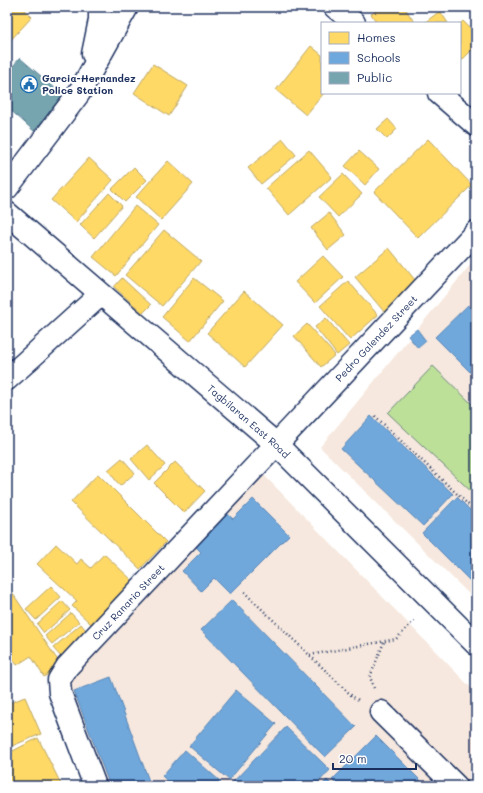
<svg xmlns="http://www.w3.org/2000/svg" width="483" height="793" viewBox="0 0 483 793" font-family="Mali,sans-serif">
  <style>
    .built { fill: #f6e8de }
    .green { fill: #bde099; stroke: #6c887c }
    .homes { fill: #ffd966; stroke: #bba664 }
    .schools { fill: #6fa8dc; stroke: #5684b6 }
    .public { fill: #76a5af; stroke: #5b8297 }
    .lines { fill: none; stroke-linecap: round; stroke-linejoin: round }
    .pedestrian-casing { stroke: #1b2f5e; stroke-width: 25 }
    .minor-casing { stroke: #1b2f5e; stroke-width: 25 }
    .primary-casing { stroke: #1b2f5e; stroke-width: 25 }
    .path { stroke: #1b2f5e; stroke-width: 2.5; stroke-dasharray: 1 3; stroke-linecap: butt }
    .pedestrian { stroke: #fff; stroke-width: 22 }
    .minor { stroke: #fff; stroke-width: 22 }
    .primary { stroke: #fff; stroke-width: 22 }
    .labels { text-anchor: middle; stroke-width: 4; stroke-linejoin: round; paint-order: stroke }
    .poi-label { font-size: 10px; font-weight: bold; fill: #1b2f5e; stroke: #fff; text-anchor: start }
    .street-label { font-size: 10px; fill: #1b2f5e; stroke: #fff }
  </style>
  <rect width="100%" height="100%" fill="#fff"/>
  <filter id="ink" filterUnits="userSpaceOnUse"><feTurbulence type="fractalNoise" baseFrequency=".025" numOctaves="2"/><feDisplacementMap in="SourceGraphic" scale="8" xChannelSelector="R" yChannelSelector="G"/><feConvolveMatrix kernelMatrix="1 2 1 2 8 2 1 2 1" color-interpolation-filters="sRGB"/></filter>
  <g filter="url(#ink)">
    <!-- built -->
    <path class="built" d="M 476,258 L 476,601 L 320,447 Z
      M 262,473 L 476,693 L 476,786 L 104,786 L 65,683 Z"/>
    <!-- green -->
    <path class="green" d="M 433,366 L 476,408 L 476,496 L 388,413 Z"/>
    <!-- homes -->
    <path class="homes" d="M 7,7 L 22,7 L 32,17 L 7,44 Z
      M 382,7 L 404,7 L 415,23 L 377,23 L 371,14 Z
      M 440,11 L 448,23 L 424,23 Z
      M 463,21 L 476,34 L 476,46 L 460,62 L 460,24 Z
      M 311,46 L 322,55 L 322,93 L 324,93 L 306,115 L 276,90 Z
      M 153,64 L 188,86 L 169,116 L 134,93 Z
      M 388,119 L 397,129 L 387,139 L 377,129 Z
      M 283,139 L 296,155 L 261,184 L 248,168 Z
      M 428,139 L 472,185 L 418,238 L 374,192 Z
      M 309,150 L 332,177 L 289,215 L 266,188 Z
      M 359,151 L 379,169 L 365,185 L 345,166 Z
      M 89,158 L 113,180 L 76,222 L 51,200 Z
      M 168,161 L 193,184 L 161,220 L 136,197 Z
      M 134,167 L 147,180 L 125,202 L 112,189 Z
      M 343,174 L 362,194 L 338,217 L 319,197 Z
      M 109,193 L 122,206 L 94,238 L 80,225 Z
      M 135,206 L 158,225 L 116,276 L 93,257 Z
      M 329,213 L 346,235 L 328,250 L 311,228 Z
      M 164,230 L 201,261 L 162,306 L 125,275 Z
      M 389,248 L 420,286 L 386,314 L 355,277 Z
      M 323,256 L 343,277 L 315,303 L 295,282 Z
      M 122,278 L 151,305 L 143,313 L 114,287 Z
      M 194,278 L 223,301 L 190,341 L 162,317 Z
      M 348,281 L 378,315 L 350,340 L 320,306 Z
      M 244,291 L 283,325 L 245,367 L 207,333 Z
      M 326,318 L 349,345 L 337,355 L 315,327 Z
      M 307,324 L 335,355 L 321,367 L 294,336 Z
      M 147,445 L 165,465 L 149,480 L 131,459 Z
      M 122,458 L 135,473 L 120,486 L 108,470 Z
      M 175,462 L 205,491 L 184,513 L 154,483 Z
      M 98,474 L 166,542 L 140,569 L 71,502 Z
      M 56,544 L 77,564 L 81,559 L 91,568 L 104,554 L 133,581 L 91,624 L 72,606 L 77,601 L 37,564 Z
      M 7,585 L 61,665 L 44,677 L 31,656 L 17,665 L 7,650 Z
      M 51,586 L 61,597 L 36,620 L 26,609 Z
      M 62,601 L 70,610 L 44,633 L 37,624 Z
      M 71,613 L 79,622 L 52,644 L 45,636 Z
      M 81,624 L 89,634 L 62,658 L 53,648 Z
      M 7,666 L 12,673 L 7,676 Z
      M 25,697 L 41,734 L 7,748 L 7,704 Z
      M 38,738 L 62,786 L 7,786 L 7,754 Z"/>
    <!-- schools -->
    <path class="schools" d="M 468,305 L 476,313 L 476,378 L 435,337 Z
      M 417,329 L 426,341 L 418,348 L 408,336 Z
      M 371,416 L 453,494 L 423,526 L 341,449 Z
      M 457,497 L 476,516 L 476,587 L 422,533 Z
      M 253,499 L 289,535 L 230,594 L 214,578 L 201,591 L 182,571 L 201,552 L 187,538 L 219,506 L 233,519 Z
      M 232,600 L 356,727 L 325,757 L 201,630 Z
      M 111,677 L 149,781 L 136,786 L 110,786 L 74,691 Z
      M 236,690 L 276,724 L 229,780 L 189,746 Z
      M 286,727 L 330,770 L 315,786 L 229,786 Z
      M 376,736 L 426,786 L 338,786 L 332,780 Z
      M 185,750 L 221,782 L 217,786 L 173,786 L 162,776 Z
      M 327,780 L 333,786 L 321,786 Z"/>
    <!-- public -->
    <path class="public" d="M 20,58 L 64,96 L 34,131 L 7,107 L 7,73 Z"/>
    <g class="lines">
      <!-- pedestrian casing -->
      <g class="pedestrian-casing">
        <path id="pedestrian" d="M 381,712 L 456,786"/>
      </g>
      <!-- minor casing -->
      <g class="minor-casing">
        <g id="minor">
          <path d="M 335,7 L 354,23"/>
          <path d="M 93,54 L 100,20 L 100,7"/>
          <path d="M 439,93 L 476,125"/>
          <path d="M 7,188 L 79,93 L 127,7"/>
          <path d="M 7,379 L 100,295"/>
          <path id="s1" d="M 95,786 L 60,693 L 59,680 L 67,667 L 476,232"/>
        </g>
      </g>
      <!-- primary casing -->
      <g class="primary-casing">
        <g id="primary">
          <path id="s2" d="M 7,213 L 276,444 L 476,644"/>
        </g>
      </g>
      <!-- path -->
      <path class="path" d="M 375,416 L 476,512
        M 244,592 L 353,697 L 359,700
        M 310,655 L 396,639 L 416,619
        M 374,688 L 370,677 L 384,642"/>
      <!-- pedestrian -->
      <use href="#pedestrian" class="pedestrian"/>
      <!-- minor -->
      <use href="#minor" class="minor"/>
      <!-- primary -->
      <use href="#primary" class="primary"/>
    </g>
  </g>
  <!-- icons -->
  <defs>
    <g id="civic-ring" transform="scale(0.9)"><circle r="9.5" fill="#fff" stroke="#1f6fb2" stroke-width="1.5"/><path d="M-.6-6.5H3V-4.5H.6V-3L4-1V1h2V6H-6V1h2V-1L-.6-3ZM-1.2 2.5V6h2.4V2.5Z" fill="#1f6fb2"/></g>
  </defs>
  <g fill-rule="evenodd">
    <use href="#civic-ring" x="29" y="84"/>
  </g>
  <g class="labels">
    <!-- poi labels -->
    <g class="poi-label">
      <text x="42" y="82">Garcia-Hernandez<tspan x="42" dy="12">Police Station</tspan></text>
    </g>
    <!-- street labels -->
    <g class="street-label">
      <text dy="4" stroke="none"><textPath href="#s1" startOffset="579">Pedro Galendez Street</textPath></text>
      <text dy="4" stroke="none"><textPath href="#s2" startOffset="319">Tagbilaran East Road</textPath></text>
      <text dy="4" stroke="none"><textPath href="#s1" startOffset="217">Cruz Ranario Street</textPath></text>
    </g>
  </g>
  <!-- margin -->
  <rect width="483" height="793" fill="none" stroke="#fff" stroke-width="24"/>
  <rect x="12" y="12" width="459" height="769" fill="none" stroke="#1b2f5e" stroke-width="1.5" filter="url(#ink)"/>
  <!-- legend -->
  <rect x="321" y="22" width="140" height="72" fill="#ffffff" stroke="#a4acbf"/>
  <rect x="329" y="32" width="20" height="12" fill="#ffd966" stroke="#a4acbf"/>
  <text x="357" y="42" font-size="12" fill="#1b2f5e">Homes</text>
  <rect x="329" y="52" width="20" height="12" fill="#6fa8dc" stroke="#a4acbf"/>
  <text x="357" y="62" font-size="12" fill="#1b2f5e">Schools</text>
  <rect x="329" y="72" width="20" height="12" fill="#76a5af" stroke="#a4acbf"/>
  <text x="357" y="82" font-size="12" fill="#1b2f5e">Public</text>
  <!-- scale -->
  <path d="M333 763v6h83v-6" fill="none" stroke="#1b2f5e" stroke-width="2"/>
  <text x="339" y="763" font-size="12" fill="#1b2f5e" stroke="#ffffff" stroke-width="3" paint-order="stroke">20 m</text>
</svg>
